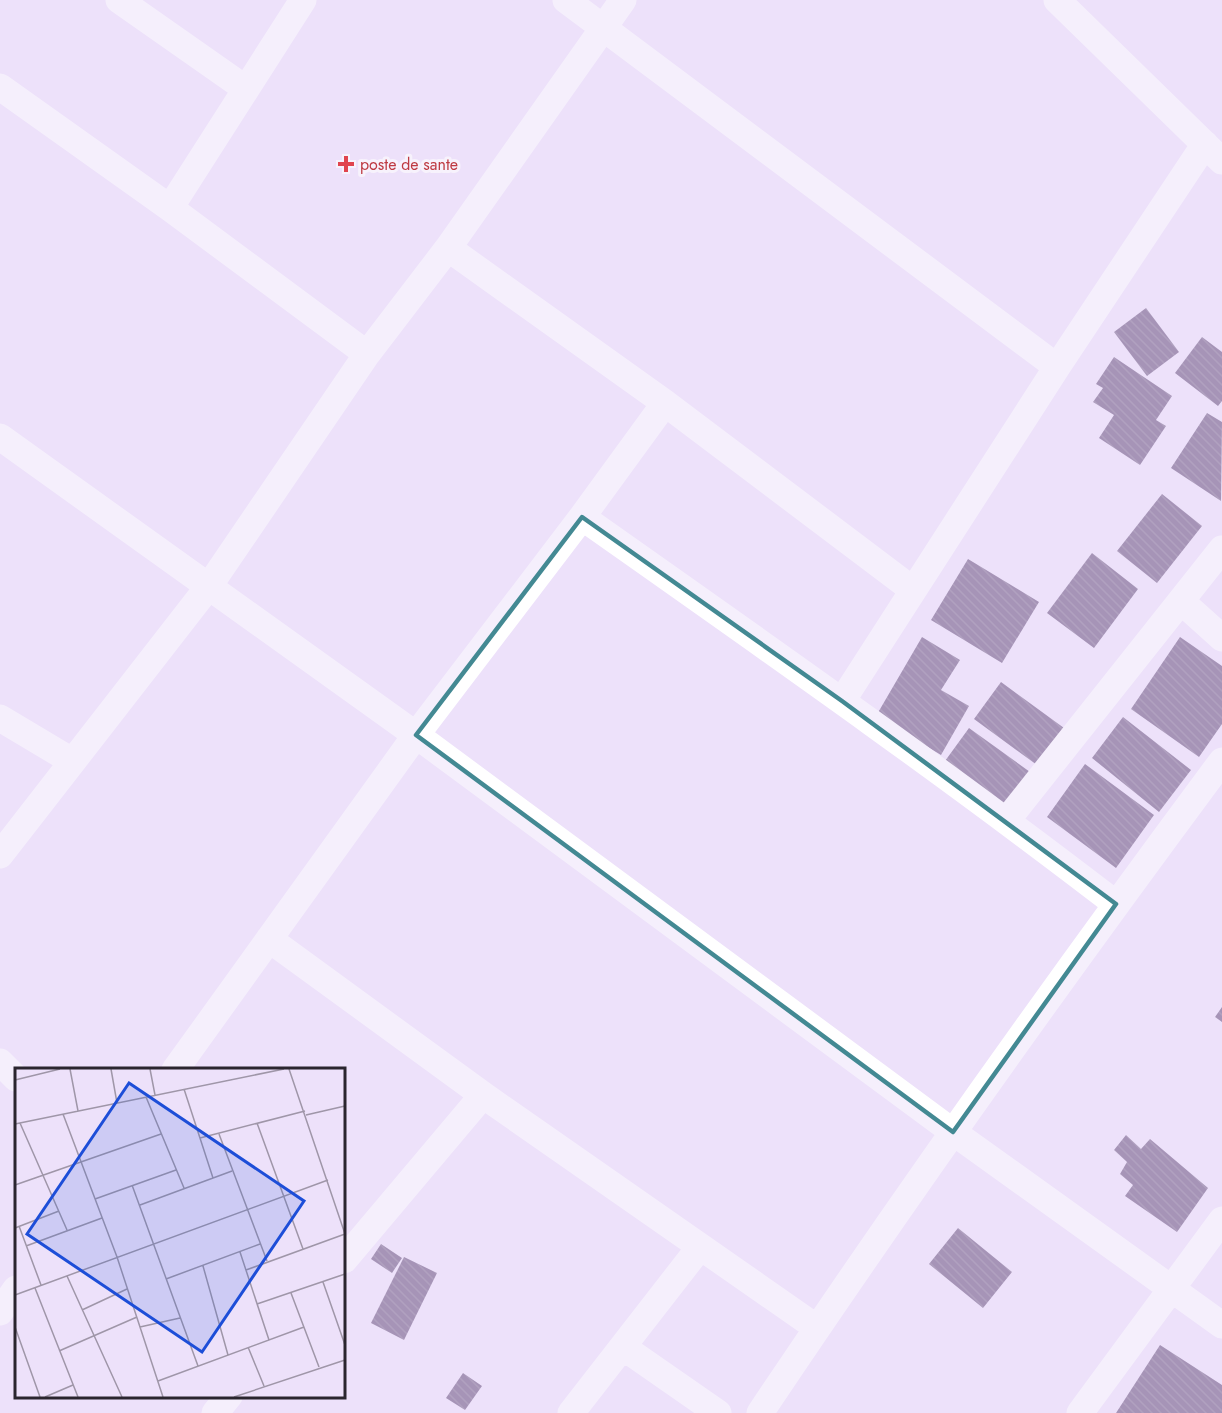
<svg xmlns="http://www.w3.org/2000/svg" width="1222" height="1413" viewBox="0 0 1222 1413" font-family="Jost,sans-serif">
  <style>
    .building { fill: url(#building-back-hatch) }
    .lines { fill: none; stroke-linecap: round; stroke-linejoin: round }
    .street { stroke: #fff; stroke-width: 27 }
    .marked { fill: none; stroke: #438993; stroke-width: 4.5; stroke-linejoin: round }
    .health-dot { fill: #e0444e; stroke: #f7f2fc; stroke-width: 2 }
    .labels { text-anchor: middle; stroke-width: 6; stroke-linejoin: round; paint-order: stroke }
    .health-label { font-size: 16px; fill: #be3a42; stroke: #f7f2fc; text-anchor: start }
    .inset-road { fill: none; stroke: #9f96a8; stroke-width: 1.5 }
    .view { fill: #1d4ed8; fill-opacity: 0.15; stroke: #1d4ed8; stroke-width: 3 }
    .inset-edge { fill: none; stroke: #2a252e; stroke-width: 3 }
  </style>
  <defs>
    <pattern id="building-back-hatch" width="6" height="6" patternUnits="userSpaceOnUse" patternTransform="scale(1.5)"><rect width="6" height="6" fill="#513767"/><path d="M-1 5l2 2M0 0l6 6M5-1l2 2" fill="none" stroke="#675279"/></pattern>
  </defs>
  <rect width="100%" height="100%" fill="#ede1fa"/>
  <!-- building -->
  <path class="building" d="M 1146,308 L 1179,352 L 1147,376 L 1114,332 Z
    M 1202,337 L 1222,352 L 1222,401 L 1218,406 L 1175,373 Z
    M 1114,357 L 1172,396 L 1156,420 L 1166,426 L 1140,465 L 1099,438 L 1114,415 L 1093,402 L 1103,388 L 1096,384 Z
    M 1207,413 L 1222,422 L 1221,501 L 1171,468 Z
    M 1162,494 L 1202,526 L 1157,583 L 1117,551 Z
    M 1092,553 L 1138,589 L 1094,648 L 1047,613 Z
    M 968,559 L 1039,602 L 1002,663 L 931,620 Z
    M 922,637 L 960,660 L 941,690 L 969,706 L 941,755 L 876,716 Z
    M 1180,637 L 1222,666 L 1222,724 L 1199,757 L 1131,709 Z
    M 1001,682 L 1064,728 L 1037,765 L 974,719 Z
    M 1123,717 L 1191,770 L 1159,812 L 1092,758 Z
    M 969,728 L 1030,772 L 1007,806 L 945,761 Z
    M 1085,764 L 1154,815 L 1116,868 L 1047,817 Z
    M 1222,1007 L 1222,1022 L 1215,1017 Z
    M 1126,1135 L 1141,1149 L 1150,1139 L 1208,1188 L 1177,1232 L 1125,1196 L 1133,1185 L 1120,1174 L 1127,1162 L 1114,1150 Z
    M 958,1228 L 1012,1272 L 983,1308 L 929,1264 Z
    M 381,1244 L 402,1258 L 392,1273 L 371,1259 Z
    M 404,1257 L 437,1273 L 404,1340 L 371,1323 Z
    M 1160,1345 L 1222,1385 L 1222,1413 L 1116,1413 Z
    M 463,1373 L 482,1386 L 465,1410 L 446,1398 Z"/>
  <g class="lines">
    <!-- street -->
    <path class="street" d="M 119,0 L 246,89
      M 566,0 L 1057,367
      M 1057,0 L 1222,161
      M 0,87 L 170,208 L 367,354
      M 170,208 L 303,0
      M 448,248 L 665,403 L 913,590
      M 0,437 L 416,735 L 953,1132 L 1222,1325
      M 582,517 C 762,644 942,770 1116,904
      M 1182,602 L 1222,638
      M 842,701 L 1057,367 L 1205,144
      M 0,718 L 72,761
      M 1007,820 L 1222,549
      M 0,855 L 209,586 L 367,354 L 448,248 L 623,0
      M 269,939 L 483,1095 L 817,1328
      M 0,1062 L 16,1078
      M 175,1070 L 416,735 L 582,517 L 665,403
      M 344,1260 L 483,1095
      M 0,1312 L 16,1289
      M 623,1347 L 718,1413
      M 215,1413 L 229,1396
      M 571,1413 L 700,1247
      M 760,1413 C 908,1192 1063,975 1222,761
      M 1080,1413 L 1222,1220"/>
  </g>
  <!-- marked area -->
  <path d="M0 0H1222V1413H0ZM 582,517 L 842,701 L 1116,904 L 953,1132 L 416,735 Z" fill="#ede1fa" fill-opacity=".55" fill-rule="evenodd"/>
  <path class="marked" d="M 582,517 L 842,701 L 1116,904 L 953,1132 L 416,735 Z"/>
  <!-- markers -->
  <path class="health-dot" d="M343 155h6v6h6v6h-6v6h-6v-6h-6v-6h6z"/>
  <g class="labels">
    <!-- health labels -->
    <g class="health-label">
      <text x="360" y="170">poste de sante</text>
    </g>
  </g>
  <!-- overview -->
  <g transform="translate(15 1068)">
    <rect width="330" height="330" fill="#ede1fa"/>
    <path class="inset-road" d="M 55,1 L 63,43M 96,1 L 102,35M 135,1 L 140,27M 274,1 L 330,166M 0,12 L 45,1M 169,21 L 198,110M 131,29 L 169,120M 48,46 L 102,189 L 148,329M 291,47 L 330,38M 5,55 L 52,162M 242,55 L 288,181M 0,56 L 269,1M 204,66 L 252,193M 185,70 L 290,43M 0,117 L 146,66M 117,117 L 183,298M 80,131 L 161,102M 125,137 L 217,103M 4,158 L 26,217M 0,160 L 44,143M 11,178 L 87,150M 225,184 L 254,272M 188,198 L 213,287M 231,202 L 330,166M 52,208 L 107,329M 151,211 L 245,176M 308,214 L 330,277M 20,220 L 63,329M 276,225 L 304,299M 0,227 L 313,112M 242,236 L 330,206M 67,242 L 112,221M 0,259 L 25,329M 125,259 L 165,250M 233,279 L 249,318M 44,283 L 122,249M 143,313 L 289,259M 30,329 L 58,317M 219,329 L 330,292"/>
    <path class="view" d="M 114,15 L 289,133 L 187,284 L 12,166 Z"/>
    <rect width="330" height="330" class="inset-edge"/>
  </g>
</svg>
